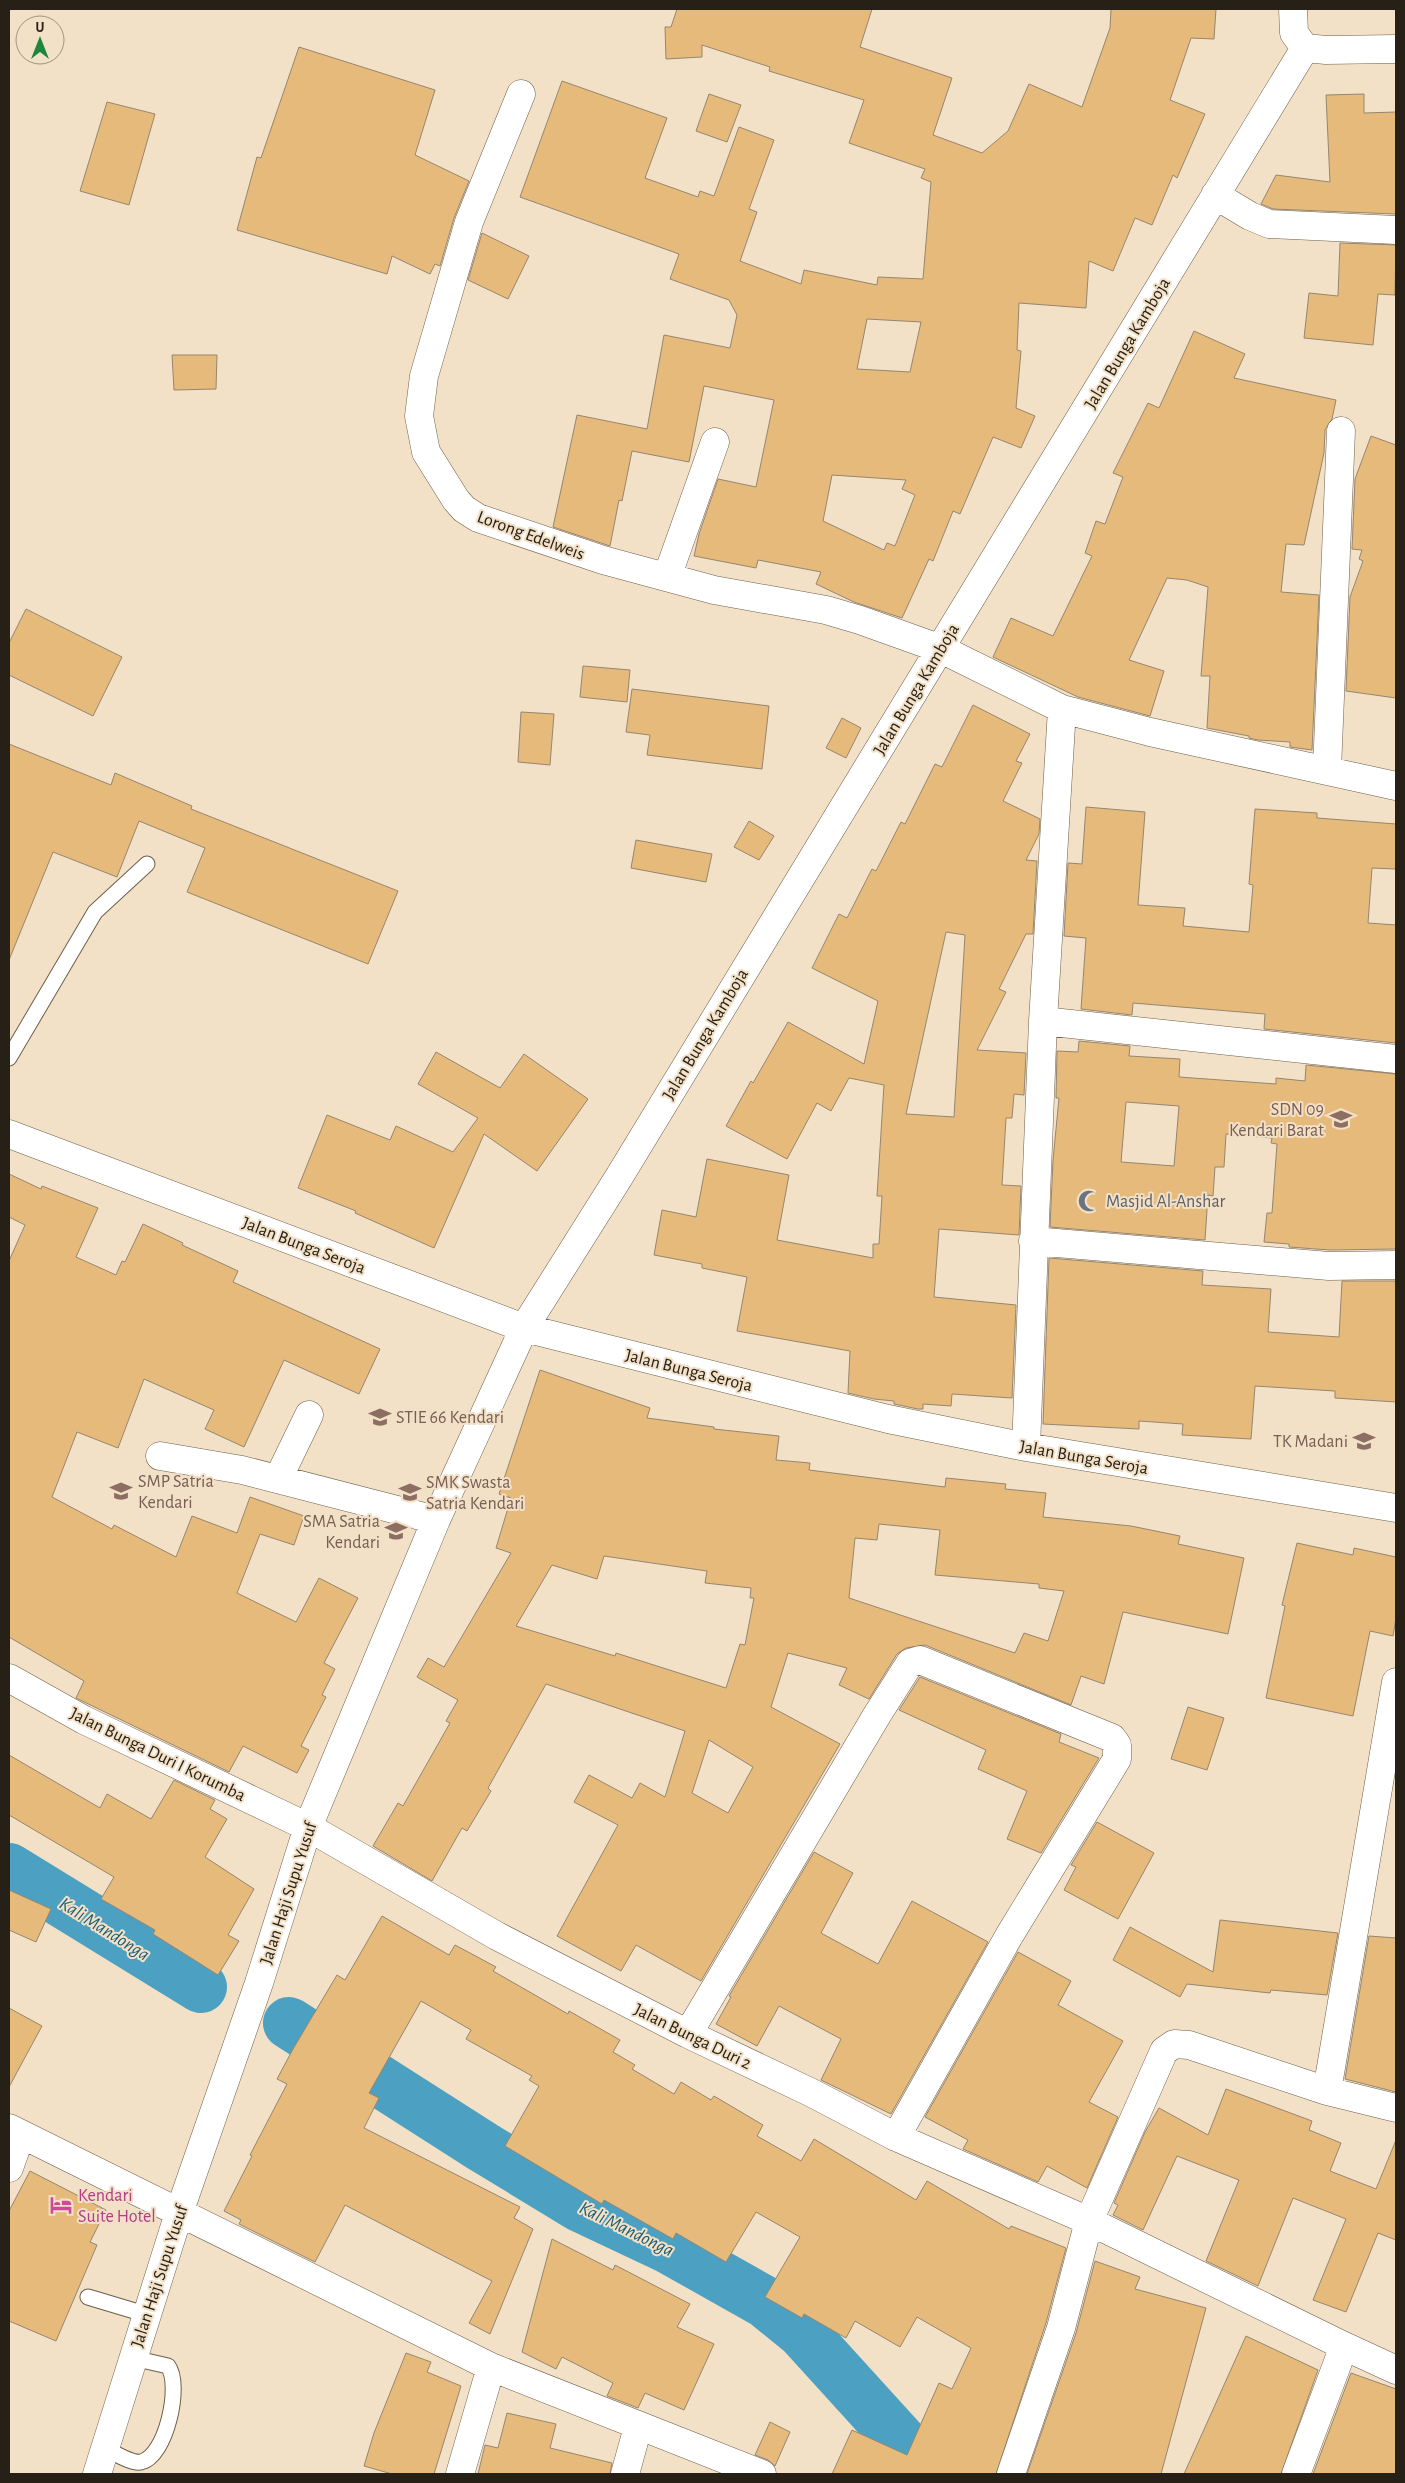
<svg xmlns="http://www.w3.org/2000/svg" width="1405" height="2483" viewBox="0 0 1405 2483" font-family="'Alegreya Sans',sans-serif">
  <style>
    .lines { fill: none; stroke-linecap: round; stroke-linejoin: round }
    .river { stroke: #4ca0c2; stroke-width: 52 }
    .building { fill: #e6ba7b; stroke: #96866f; fill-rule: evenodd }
    .service-casing { stroke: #6e5f49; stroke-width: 17 }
    .minor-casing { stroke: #6e5f49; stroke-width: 29 }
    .service { stroke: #fff; stroke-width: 15 }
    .minor { stroke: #fff; stroke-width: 28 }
    .labels { text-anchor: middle; stroke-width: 4; stroke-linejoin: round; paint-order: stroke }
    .street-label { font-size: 18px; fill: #262017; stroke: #f2e0c7 }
    .education-label { font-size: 18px; fill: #785e54; stroke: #f2e0c7; text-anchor: end }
    .worship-label { font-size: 18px; fill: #5b616d; stroke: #f2e0c7; text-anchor: start }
    .hotel-label { font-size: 18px; fill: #b23c85; stroke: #f2e0c7; text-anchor: start }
    .water-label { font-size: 19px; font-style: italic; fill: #1c5d76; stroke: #f2e0c7 }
  </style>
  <rect width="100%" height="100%" fill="#f2e0c7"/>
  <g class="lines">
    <!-- river -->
    <path class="river" d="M 9,1869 L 201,1987
      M 289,2023 L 483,2147 L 580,2206 L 669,2248 L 765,2302 L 802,2332 L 931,2474"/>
  </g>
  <!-- building -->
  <path class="building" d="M 677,9 L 872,9 L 860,47 L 952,78 L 933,135 L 982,153 L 1008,131 L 1029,84 L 1082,107 L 1110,28 L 1111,9 L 1216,9 L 1214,39 L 1191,38 L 1170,100 L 1205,114 L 1177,178 L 1173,175 L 1152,225 L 1135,218 L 1113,271 L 1089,261 L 1086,308 L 1019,303 L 1017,350 L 1021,351 L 1016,408 L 1035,416 L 1021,448 L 993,437 L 960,514 L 953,511 L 933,561 L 929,559 L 902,618 L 854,602 L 816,584 L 821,572 L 758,560 L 756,568 L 694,556 L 699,534 L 718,479 L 756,487 L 774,400 L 704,386 L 689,462 L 632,451 L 622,501 L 619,500 L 610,546 L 553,527 L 577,415 L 647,429 L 664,335 L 730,348 L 737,315 L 729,300 L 670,279 L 679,254 L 520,197 L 562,81 L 667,118 L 645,178 L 698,197 L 700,191 L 714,196 L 739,127 L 774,140 L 749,209 L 757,212 L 740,261 L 801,284 L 804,270 L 877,285 L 878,277 L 923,279 L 931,182 L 921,178 L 925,169 L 849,143 L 864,100 L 769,71 L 770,67 L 702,45 L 702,57 L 666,59 L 665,27 L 671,27 ZM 867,319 L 921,322 L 910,372 L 857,369 ZM 832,475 L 906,480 L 902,489 L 915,495 L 895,546 L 887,543 L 884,550 L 823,521 Z
    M 299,47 L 435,90 L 415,155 L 469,181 L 454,218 L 440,266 L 435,264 L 430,274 L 392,256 L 387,274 L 237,230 L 257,157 L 261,158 Z
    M 709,94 L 741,105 L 727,142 L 696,131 Z
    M 1364,94 L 1364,113 L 1396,112 L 1396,214 L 1273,209 L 1261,204 L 1276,175 L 1330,182 L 1326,95 Z
    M 107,102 L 155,114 L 129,205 L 80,191 Z
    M 482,233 L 529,256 L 508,299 L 468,280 Z
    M 1340,243 L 1396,245 L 1395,295 L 1378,294 L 1373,345 L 1304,338 L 1309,293 L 1338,296 Z
    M 1194,331 L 1245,354 L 1234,378 L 1336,400 L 1332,419 L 1325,430 L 1324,453 L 1304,545 L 1286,544 L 1281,592 L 1319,595 L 1312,750 L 1290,747 L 1290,742 L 1258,740 L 1249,738 L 1249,736 L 1207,728 L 1210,676 L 1201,676 L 1208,587 L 1187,580 L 1167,578 L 1129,660 L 1164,671 L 1150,716 L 1078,697 L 993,657 L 1011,618 L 1053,636 L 1092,556 L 1085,553 L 1096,521 L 1105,524 L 1123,477 L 1113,473 L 1148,403 L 1159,408 Z
    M 172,355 L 217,355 L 216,389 L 174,390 Z
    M 1371,436 L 1396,445 L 1396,698 L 1346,691 L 1350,597 L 1363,561 L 1359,559 L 1362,550 L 1352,549 L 1355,479 Z
    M 26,609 L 122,657 L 93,716 L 9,675 L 9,643 Z
    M 583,666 L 630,670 L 627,702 L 580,697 Z
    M 632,689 L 769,706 L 762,769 L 647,755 L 650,735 L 626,732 Z
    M 973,705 L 1030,734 L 1016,761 L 1022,763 L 1003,801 L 1040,819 L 1039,834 L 1026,860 L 1037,861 L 1033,934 L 1026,934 L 999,989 L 1006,992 L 977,1050 L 1026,1053 L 1024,1095 L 1014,1094 L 1012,1118 L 1006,1118 L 1002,1185 L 1021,1186 L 1019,1235 L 939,1229 L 934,1297 L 1016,1305 L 1012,1398 L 952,1394 L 951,1406 L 923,1404 L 923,1409 L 918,1409 L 894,1404 L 894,1401 L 874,1399 L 848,1393 L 850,1351 L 737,1331 L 747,1277 L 702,1268 L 702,1264 L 654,1255 L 662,1210 L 696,1217 L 707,1159 L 789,1175 L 777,1240 L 873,1258 L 873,1244 L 879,1244 L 882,1196 L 877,1196 L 884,1085 L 849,1078 L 831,1111 L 817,1103 L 787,1159 L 726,1126 L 751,1081 L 753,1083 L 788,1022 L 864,1064 L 878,1001 L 812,968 L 839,914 L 847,918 L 872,869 L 876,871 L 901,822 L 905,824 L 935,764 L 942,767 ZM 946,932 L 965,935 L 954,1117 L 906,1114 Z
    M 521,712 L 554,714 L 550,765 L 518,762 Z
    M 842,718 L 861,728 L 846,758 L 826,748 Z
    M 9,744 L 111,785 L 115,773 L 192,806 L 191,809 L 398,891 L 368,964 L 187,892 L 205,848 L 139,821 L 117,877 L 53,852 L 9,960 Z
    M 1086,807 L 1145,812 L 1138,905 L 1185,908 L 1183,926 L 1249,932 L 1253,885 L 1249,884 L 1255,809 L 1317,813 L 1317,818 L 1396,824 L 1396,869 L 1372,868 L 1368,923 L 1396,925 L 1396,1043 L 1264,1029 L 1265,1014 L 1133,1003 L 1132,1015 L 1081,1009 L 1086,938 L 1064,936 L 1068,863 L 1082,864 Z
    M 749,821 L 774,836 L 759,860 L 734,847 Z
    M 636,840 L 712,854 L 706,882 L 631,868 Z
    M 1079,1041 L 1130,1046 L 1129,1056 L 1180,1059 L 1179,1077 L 1276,1084 L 1276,1078 L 1305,1081 L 1306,1065 L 1396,1074 L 1396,1249 L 1330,1250 L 1289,1247 L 1289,1244 L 1264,1242 L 1267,1213 L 1272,1213 L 1277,1144 L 1271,1143 L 1272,1138 L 1226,1134 L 1224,1167 L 1215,1167 L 1213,1196 L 1208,1195 L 1205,1240 L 1050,1227 L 1053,1160 L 1059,1098 L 1056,1098 L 1057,1051 L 1078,1052 ZM 1126,1102 L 1179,1106 L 1174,1166 L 1121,1162 Z
    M 436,1052 L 500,1088 L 524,1054 L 588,1099 L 537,1171 L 484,1134 L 434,1248 L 355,1213 L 356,1211 L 298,1188 L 327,1115 L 390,1140 L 396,1126 L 453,1152 L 478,1118 L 418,1084 Z
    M 9,1174 L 41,1189 L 42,1186 L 98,1208 L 76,1257 L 116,1275 L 122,1261 L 125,1262 L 143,1224 L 183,1243 L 182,1245 L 238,1271 L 233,1282 L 380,1349 L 359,1394 L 284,1360 L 244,1447 L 205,1429 L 214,1410 L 144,1379 L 118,1448 L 77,1432 L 52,1497 L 112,1529 L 114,1525 L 176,1557 L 192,1516 L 237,1533 L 250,1497 L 304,1516 L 294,1545 L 260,1534 L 237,1593 L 296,1622 L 319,1578 L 358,1598 L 324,1663 L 335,1669 L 322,1695 L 326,1697 L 301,1746 L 309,1750 L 297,1773 L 243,1746 L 229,1772 L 76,1698 L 84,1681 L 9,1637 L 9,1261 L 25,1225 L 9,1217 Z
    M 1049,1258 L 1203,1271 L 1202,1285 L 1271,1289 L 1268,1332 L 1339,1337 L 1342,1281 L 1396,1281 L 1396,1402 L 1335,1398 L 1335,1391 L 1255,1386 L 1251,1439 L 1182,1435 L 1183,1424 L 1139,1421 L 1139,1429 L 1043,1424 Z
    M 540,1370 L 650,1408 L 647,1418 L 714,1427 L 714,1429 L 779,1436 L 776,1460 L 810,1463 L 809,1470 L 945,1487 L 946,1478 L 1006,1484 L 1005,1489 L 1046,1493 L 1043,1517 L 1131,1526 L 1180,1536 L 1178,1544 L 1244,1558 L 1228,1634 L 1123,1612 L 1104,1684 L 1081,1676 L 1071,1705 L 925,1645 L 906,1648 L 897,1654 L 869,1699 L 839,1685 L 847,1668 L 788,1653 L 771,1707 L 840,1744 L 701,1981 L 636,1945 L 621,1971 L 557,1936 L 618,1825 L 574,1802 L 589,1775 L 632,1798 L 640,1783 L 665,1797 L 685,1731 L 546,1684 L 488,1788 L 491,1791 L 467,1831 L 462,1828 L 432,1881 L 373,1846 L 398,1803 L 403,1806 L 450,1723 L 446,1721 L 458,1700 L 417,1677 L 428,1658 L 444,1667 L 511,1553 L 496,1548 L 511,1498 L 499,1494 ZM 879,1524 L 940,1530 L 935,1575 L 1039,1584 L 1039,1588 L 1064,1591 L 1048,1641 L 1024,1633 L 1015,1653 L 849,1598 L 855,1538 L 877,1540 ZM 604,1556 L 707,1571 L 705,1583 L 751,1588 L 750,1598 L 754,1598 L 745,1645 L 740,1644 L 726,1688 L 616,1653 L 615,1656 L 516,1626 L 552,1565 L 597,1579 ZM 709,1740 L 753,1767 L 728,1813 L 692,1793 Z
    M 1297,1543 L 1353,1555 L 1354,1548 L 1396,1557 L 1396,1618 L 1393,1636 L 1370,1631 L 1353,1716 L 1266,1698 L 1285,1606 L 1282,1605 Z
    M 920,1677 L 1061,1734 L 1059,1742 L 1099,1758 L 1041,1853 L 1007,1839 L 1027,1791 L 978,1769 L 986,1750 L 899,1710 Z
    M 1188,1707 L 1224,1718 L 1207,1770 L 1171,1759 Z
    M 9,1755 L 100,1808 L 107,1794 L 151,1819 L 174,1780 L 215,1800 L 210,1809 L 227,1819 L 205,1857 L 254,1889 L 228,1935 L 239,1941 L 218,1975 L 153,1934 L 155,1930 L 101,1899 L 114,1877 L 9,1815 Z
    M 1097,1822 L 1154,1853 L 1118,1919 L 1064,1890 L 1076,1867 L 1071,1865 Z
    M 814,1852 L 853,1873 L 821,1933 L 878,1964 L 912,1901 L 988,1942 L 891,2114 L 821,2080 L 841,2039 L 779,2006 L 757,2046 L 716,2024 L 731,1997 L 729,1996 Z
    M 9,1890 L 51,1909 L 36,1942 L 9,1930 Z
    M 382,1916 L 449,1955 L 455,1945 L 496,1967 L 493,1971 L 568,2014 L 569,2011 L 620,2040 L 613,2052 L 635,2065 L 632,2069 L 674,2094 L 681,2082 L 711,2100 L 714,2096 L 763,2125 L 757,2136 L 801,2161 L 814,2139 L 916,2200 L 927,2181 L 1009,2229 L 1011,2226 L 1066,2248 L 1046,2323 L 996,2474 L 832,2474 L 852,2430 L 907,2455 L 939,2383 L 952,2389 L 971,2348 L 917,2317 L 900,2347 L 855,2321 L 846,2338 L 804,2314 L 802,2318 L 765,2297 L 800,2237 L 756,2212 L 726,2262 L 676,2233 L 673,2239 L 604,2200 L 602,2204 L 505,2146 L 539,2086 L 529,2080 L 532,2076 L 466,2039 L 471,2030 L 421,2001 L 369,2093 L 379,2098 L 364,2128 L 520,2207 L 514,2218 L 533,2229 L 490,2334 L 469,2323 L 492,2281 L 345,2205 L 315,2262 L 239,2224 L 241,2220 L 224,2211 L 252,2156 L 250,2155 L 287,2084 L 277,2079 L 293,2049 L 337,1975 L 345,1980 Z
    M 1220,1920 L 1338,1933 L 1327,1995 L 1271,1990 L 1270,1993 L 1187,1984 L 1180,1997 L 1113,1960 L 1130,1927 L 1213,1972 Z
    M 1369,1936 L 1396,1938 L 1396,2092 L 1345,2079 Z
    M 1018,1952 L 1071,1981 L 1058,2005 L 1123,2041 L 1089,2102 L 1118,2117 L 1087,2188 L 1047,2166 L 1038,2182 L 963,2149 L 968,2140 L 925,2117 Z
    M 9,2008 L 42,2026 L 9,2087 Z
    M 1226,2089 L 1312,2121 L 1309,2130 L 1341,2143 L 1330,2171 L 1376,2189 L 1396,2140 L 1396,2240 L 1378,2233 L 1346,2312 L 1313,2300 L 1346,2219 L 1293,2198 L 1258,2286 L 1206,2261 L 1239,2180 L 1177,2156 L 1143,2230 L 1113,2215 L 1118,2205 L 1114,2203 L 1145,2132 L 1159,2108 L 1208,2135 Z
    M 30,2171 L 106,2210 L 90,2242 L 97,2245 L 56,2341 L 9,2321 L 9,2211 Z
    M 552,2239 L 613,2270 L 615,2265 L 690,2304 L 677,2327 L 714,2344 L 684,2410 L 645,2393 L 638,2408 L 607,2396 L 613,2383 L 562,2357 L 556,2369 L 522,2352 Z
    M 1095,2261 L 1140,2277 L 1135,2289 L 1206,2308 L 1161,2474 L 1027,2474 L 1076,2333 Z
    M 1246,2336 L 1318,2370 L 1281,2474 L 1184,2474 Z
    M 406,2353 L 431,2362 L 427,2372 L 461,2386 L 434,2474 L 392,2474 L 364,2466 L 374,2433 Z
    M 1351,2373 L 1396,2389 L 1396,2474 L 1313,2474 Z
    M 507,2413 L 556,2424 L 550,2448 L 612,2463 L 610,2474 L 478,2474 L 485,2445 L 498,2448 Z
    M 770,2422 L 790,2432 L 775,2466 L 768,2460 L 755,2455 Z"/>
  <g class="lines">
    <!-- service casing -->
    <g class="service-casing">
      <path id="service" d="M 9,1058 L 95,912 L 147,864
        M 88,2297 L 148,2315
        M 106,2449 C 115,2453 132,2464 141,2462 C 166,2457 182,2385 168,2366 L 133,2358"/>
    </g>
    <!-- minor casing -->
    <g class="minor-casing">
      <path id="minor" d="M 1293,9 L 1294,33 L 1305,48 L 1326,50 L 1396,49
        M 521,94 L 469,222 L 424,376 L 419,416 L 426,452 L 456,500 L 464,509 L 478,518 L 603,560 L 714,590 L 826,610 L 860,620 L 941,649 L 1062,709 L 1150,732 L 1396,786
        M 1215,195 L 1250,216 L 1269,224 L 1396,230
        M 667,577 L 715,442
        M 1062,709 L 1043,1021 L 1396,1059
        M 1327,770 L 1341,431
        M 9,1134 L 524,1328 L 888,1419 L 1026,1447 L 1396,1508
        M 1033,1241 L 1329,1266 L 1396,1265
        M 1026,1447 L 1043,1021
        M 160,1456 L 242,1470 L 436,1520
        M 278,1479 L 309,1415
        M 9,1678 L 84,1720 L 308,1827 L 497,1936 L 688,2034 L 812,2093 L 896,2137 L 1089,2221 L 1344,2346 L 1396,2370
        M 1396,1682 L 1327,2091 L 1396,2108
        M 688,2034 L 877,1715 L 910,1663 L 920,1660 L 1112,1738 L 1117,1745 L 1117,1759 L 1009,1936 L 896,2137
        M 9,2128 L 491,2367 L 762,2474
        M 9,2168 L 21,2134
        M 97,2474 L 179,2213 L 259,1983 L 308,1827 L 436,1520 L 524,1328 L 619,1177 L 1305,48
        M 460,2474 L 491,2367
        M 625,2474 L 638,2427
        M 1011,2474 L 1061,2328 L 1089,2221 L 1164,2051 L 1174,2044 L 1189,2045 L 1327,2091
        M 1296,2474 L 1344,2346"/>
    </g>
    <!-- service -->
    <use href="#service" class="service"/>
    <!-- minor -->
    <use href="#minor" class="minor"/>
  </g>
  <!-- icons -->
  <defs>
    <g id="school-bare" transform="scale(1.725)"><path d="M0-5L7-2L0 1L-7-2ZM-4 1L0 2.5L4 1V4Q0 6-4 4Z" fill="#8d6e63" stroke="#f2e0c7" stroke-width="2.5" paint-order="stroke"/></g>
    <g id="mosque-bare" transform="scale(1.725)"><path d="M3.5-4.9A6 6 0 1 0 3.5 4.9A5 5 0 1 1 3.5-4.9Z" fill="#6b7280" stroke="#f2e0c7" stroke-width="2.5" paint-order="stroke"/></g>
    <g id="university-bare" transform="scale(1.725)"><path d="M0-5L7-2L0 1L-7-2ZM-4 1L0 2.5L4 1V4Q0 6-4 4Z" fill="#8d6e63" stroke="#f2e0c7" stroke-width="2.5" paint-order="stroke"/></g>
    <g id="hotel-bare" transform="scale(1.725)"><path d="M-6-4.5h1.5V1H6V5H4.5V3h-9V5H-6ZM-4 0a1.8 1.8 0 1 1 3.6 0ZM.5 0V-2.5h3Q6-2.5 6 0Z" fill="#d1479c" stroke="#f2e0c7" stroke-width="2.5" paint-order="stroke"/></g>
  </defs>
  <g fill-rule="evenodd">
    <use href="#school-bare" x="1341" y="1119"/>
    <use href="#mosque-bare" x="1089" y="1201"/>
    <use href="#university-bare" x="380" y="1417"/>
    <use href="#school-bare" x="1364" y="1441"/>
    <use href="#school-bare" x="121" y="1491"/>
    <use href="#school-bare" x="410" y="1492"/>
    <use href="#school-bare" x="396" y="1531"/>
    <use href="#hotel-bare" x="61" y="2205"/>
  </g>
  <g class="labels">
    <!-- street labels -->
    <g class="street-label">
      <text transform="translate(1127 343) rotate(-59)" y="6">Jalan Bunga Kamboja</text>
      <text transform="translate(531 535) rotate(20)" y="6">Lorong Edelweis</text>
      <text transform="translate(916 689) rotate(-59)" y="6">Jalan Bunga Kamboja</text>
      <text transform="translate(705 1034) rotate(-59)" y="6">Jalan Bunga Kamboja</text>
      <text transform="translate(304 1245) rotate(21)" y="6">Jalan Bunga Seroja</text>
      <text transform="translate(689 1370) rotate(14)" y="6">Jalan Bunga Seroja</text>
      <text transform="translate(1084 1457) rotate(10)" y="6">Jalan Bunga Seroja</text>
      <text transform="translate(158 1754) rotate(26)" y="6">Jalan Bunga Duri I Korumba</text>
      <text transform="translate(288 1893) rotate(-72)" y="6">Jalan Haji Supu Yusuf</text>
      <text transform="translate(693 2036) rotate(26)" y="6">Jalan Bunga Duri 2</text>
      <text transform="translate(159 2276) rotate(-72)" y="6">Jalan Haji Supu Yusuf</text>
    </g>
    <!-- education labels -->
    <g class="education-label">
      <text x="1324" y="1115">SDN 09<tspan x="1324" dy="21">Kendari Barat</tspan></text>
      <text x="396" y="1423" text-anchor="start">STIE 66 Kendari</text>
      <text x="1348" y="1447">TK Madani</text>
      <text x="138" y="1487" text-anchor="start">SMP Satria<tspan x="138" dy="21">Kendari</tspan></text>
      <text x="426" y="1488" text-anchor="start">SMK Swasta<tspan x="426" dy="21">Satria Kendari</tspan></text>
      <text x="380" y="1527">SMA Satria<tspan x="380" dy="21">Kendari</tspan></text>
    </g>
    <!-- worship labels -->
    <g class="worship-label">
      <text x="1106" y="1207">Masjid Al-Anshar</text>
    </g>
    <!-- hotel labels -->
    <g class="hotel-label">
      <text x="78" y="2201">Kendari<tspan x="78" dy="21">Suite Hotel</tspan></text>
    </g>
    <!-- water labels -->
    <g class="water-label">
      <text transform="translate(105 1928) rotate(32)" y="7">Kali Mandonga</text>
      <text transform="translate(627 2228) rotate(26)" y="7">Kali Mandonga</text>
    </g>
  </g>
  <!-- border -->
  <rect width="1405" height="2483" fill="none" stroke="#262017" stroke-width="20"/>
  <!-- north arrow -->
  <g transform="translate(40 40)"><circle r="24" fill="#f2e0c7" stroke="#a09381"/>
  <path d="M0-4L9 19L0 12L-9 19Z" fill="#1f873d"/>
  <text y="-8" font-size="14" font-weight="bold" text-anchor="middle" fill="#262017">U</text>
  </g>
</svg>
